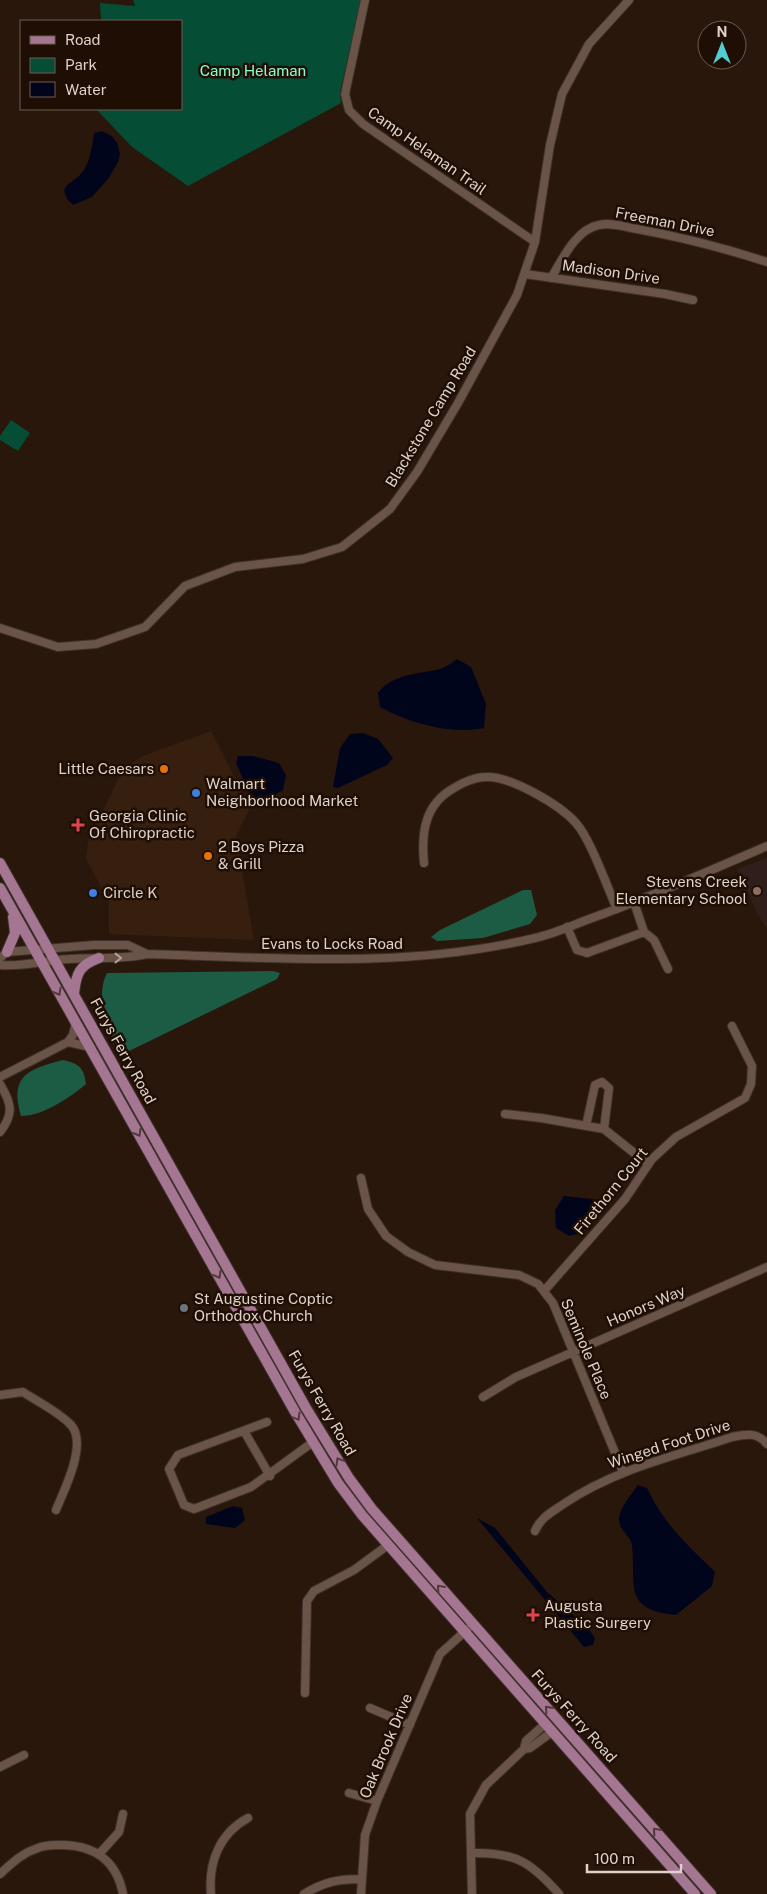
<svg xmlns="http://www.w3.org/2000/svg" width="767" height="1894" viewBox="0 0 767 1894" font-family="'Public Sans',sans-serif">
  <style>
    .built { fill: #371f0f }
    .education { fill: #301e1a }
    .green { fill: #064d36 }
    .forest { fill: #1c5c44 }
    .water { fill: #00051b }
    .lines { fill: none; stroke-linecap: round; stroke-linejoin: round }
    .minor-casing { stroke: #3e312c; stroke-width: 10 }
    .major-casing { stroke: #3e312c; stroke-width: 12 }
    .minor { stroke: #6a5447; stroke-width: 8 }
    .major { stroke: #a47691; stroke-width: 10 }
    .oneway { stroke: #b0a096 }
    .oneway2 { stroke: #54383c }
    .food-dot { fill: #e8710a; stroke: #1f0e04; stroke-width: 2 }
    .shop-dot { fill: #3f7fe0; stroke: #1f0e04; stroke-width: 2 }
    .health-dot { fill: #e0444e; stroke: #1f0e04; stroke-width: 2 }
    .education-dot { fill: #8d6e63; stroke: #1f0e04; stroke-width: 2 }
    .worship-dot { fill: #6b7280; stroke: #1f0e04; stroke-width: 2 }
    .labels { text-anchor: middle; stroke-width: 5; stroke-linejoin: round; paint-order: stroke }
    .park-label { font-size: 15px; fill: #8afccc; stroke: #1f0e04 }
    .street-label { font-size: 15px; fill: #dfd2ca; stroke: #1f0e04 }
    .poi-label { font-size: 15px; fill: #dfd2ca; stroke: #1f0e04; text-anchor: start }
  </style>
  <rect width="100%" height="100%" fill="#29170b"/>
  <!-- built -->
  <path class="built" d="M 211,731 L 250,808 L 236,836 L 254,940 L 109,934 L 109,902 L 86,858 L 88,842 L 123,769 L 143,756 Z"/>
  <!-- education -->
  <path class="education" d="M 767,858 L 767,929 L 757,913 L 737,869 Z"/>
  <!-- green -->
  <path class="green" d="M 133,0 L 361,0 L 340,92 L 341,103 L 188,186 L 132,147 L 96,109 L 181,109 L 181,21 L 101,21 L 100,3 L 135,6 Z
    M 11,420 L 30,433 L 18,451 L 0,440 L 0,436 Z"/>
  <!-- forest -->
  <path class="forest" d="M 523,890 L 531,890 L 537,915 L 530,924 L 483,938 L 437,941 L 431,937 L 440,930 Z
    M 273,971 L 280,973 L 277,979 L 125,1053 C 105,1037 95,995 107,973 Z
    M 63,1060 C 80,1064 84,1068 86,1084 C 69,1098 43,1116 21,1116 C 9,1076 28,1069 63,1060 Z"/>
  <!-- water -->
  <path class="water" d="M 102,131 L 112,136 L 117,143 L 120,154 L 118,162 L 108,179 L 92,197 L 73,205 L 67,199 L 64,190 C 68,182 73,182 79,176 C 90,166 92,147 94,133 Z
    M 457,659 L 471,667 L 486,704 L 484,728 C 450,735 410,723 380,707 L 378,693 C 392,674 418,674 440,669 C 446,667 452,663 457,659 Z
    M 363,733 L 378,739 L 393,758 L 387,765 L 338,788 L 333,787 L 340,748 L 350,734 Z
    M 238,756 L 253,756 L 279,763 L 286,775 L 283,790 L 266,800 L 253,801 L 236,763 Z
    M 564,1196 L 600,1200 L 605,1206 L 581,1233 L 569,1236 L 556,1228 L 555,1210 Z
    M 638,1485 L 647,1488 C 666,1527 685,1542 715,1572 L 712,1586 L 676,1615 C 623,1610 636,1586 632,1546 C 632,1540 626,1535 622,1529 C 612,1515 630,1497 638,1485 Z
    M 233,1506 L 242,1508 L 245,1520 L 235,1528 L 206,1524 L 206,1517 Z
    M 477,1518 L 495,1528 L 547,1592 L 587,1627 L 595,1638 L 593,1645 L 584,1647 Z"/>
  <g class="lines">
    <!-- minor casing -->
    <g class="minor-casing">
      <path id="minor" d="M 365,0 L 345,94 L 349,110 L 363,124 L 535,242
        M 525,274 L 665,294 L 693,300
        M 551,278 C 562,260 576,229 599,225 C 611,222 625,227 637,229 C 681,237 724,248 767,262
        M 0,628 L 58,647 L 96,644 L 145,627 L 185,586 L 235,567 L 303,559 L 342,547 L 390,509 L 417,472 L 458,403 L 517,295 L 535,242 L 550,145 L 562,94 L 589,44 L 629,0
        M 424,863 C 421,832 425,804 454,788 C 463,782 476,777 486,777 C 511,776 560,805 576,823 C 591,840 607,887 617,909
        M 634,902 L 644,932 L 654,940 L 668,969
        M 567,927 L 577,950 L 587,953 L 644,932
        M 147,954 C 277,958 407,969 535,938 C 554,934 573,925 592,918 C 651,897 709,871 767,846
        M 0,958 L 7,952 L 94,945 L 128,945 L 147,954 C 122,960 95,957 69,959 C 46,960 24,967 0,965
        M 68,1042 L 90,1047
        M 0,1077 L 68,1042 L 73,1035 L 76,1022
        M 0,1084 C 12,1104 14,1114 0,1132
        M 505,1114 L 541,1118 L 604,1129 L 648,1164
        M 586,1126 L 595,1085 L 602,1082 L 609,1088 L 604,1129
        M 361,1178 L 368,1209 L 386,1236 L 408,1252 L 435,1265 L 519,1275 L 538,1284 L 553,1303 L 623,1472
        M 544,1291 L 625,1199 L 652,1159 L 676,1137 L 745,1098 L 751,1084 L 752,1066 L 732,1026
        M 0,1395 L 23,1392 C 38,1402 59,1412 71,1425 C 88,1444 64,1490 56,1510
        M 483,1397 L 516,1377 L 767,1267
        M 267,1422 L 178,1455 L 169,1469 L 184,1505 L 194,1509 L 251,1487 L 313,1442
        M 244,1431 L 270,1476
        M 535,1531 C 541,1517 552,1512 565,1503 C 618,1468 673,1457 732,1437 C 747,1434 757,1432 767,1444
        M 305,1693 L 307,1601 L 314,1591 L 354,1570 L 388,1545
        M 370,1708 L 410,1725
        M 524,1749 L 530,1748 L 552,1732
        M 0,1767 L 24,1755
        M 349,1793 L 377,1801
        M 100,1853 L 119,1832 L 123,1814
        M 471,1853 C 515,1852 531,1862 559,1894
        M 0,1874 C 12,1863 22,1853 38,1848 C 46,1844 55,1845 64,1845 C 96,1846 117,1862 123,1894
        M 211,1894 C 208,1862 220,1833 248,1818
        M 304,1894 C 324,1882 338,1879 361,1879
        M 361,1894 L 365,1835 L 377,1801 L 440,1654 L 472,1625
        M 472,1894 L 470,1814 L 486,1785 L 524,1749 L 526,1741 L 545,1724"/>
    </g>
    <!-- major casing -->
    <g class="major-casing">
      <path id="major" d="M 0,863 L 306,1408 L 349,1478 L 372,1509 L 711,1894
        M 0,888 L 295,1412 L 338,1483 L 362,1515 L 695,1894
        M 7,952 L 15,933 L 13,917
        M 74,994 C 76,974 79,965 99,958"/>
    </g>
    <!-- minor -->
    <use href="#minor" class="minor"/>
    <!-- major -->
    <use href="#major" class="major"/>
  </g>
  <!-- one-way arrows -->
  <defs><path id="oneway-chevron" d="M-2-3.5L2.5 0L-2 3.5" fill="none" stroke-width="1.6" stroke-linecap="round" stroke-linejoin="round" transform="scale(1.25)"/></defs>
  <use class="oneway" href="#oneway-chevron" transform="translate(118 958)"/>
  <g class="oneway2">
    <use href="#oneway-chevron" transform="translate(58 992) rotate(60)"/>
    <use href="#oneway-chevron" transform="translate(138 1133) rotate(61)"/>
    <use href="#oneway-chevron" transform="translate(218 1275) rotate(61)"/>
    <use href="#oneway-chevron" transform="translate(297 1417) rotate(59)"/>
    <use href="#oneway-chevron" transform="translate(339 1461) rotate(-121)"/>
    <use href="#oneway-chevron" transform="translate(440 1588) rotate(-131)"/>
    <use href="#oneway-chevron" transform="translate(548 1709) rotate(-132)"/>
    <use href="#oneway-chevron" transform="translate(656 1831) rotate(-131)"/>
  </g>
  <!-- markers -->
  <g class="food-dot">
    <circle cx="164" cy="769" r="5"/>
    <circle cx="208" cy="856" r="5"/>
  </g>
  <g class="shop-dot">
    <circle cx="196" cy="793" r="5"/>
    <circle cx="93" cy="893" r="5"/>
  </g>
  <g class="health-dot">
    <path d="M75.5 817.5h5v5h5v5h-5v5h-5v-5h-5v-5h5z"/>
    <path d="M530.5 1607.5h5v5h5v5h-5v5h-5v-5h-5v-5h5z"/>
  </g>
  <circle class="education-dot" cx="757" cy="891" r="5"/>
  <circle class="worship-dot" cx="184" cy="1308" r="5"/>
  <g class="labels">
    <!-- park labels -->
    <g class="park-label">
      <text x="253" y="76">Camp Helaman</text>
    </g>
    <!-- street labels -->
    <g class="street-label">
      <text transform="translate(427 151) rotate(35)" y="5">Camp Helaman Trail</text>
      <text transform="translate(665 222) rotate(11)" y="5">Freeman Drive</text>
      <text transform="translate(611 272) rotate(8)" y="5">Madison Drive</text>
      <text transform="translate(431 417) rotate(-59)" y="5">Blackstone Camp Road</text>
      <text x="332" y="949">Evans to Locks Road</text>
      <text transform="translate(123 1051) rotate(61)" y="5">Furys Ferry Road</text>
      <text transform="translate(611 1191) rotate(-51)" y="5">Firethorn Court</text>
      <text transform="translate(646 1306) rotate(-23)" y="5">Honors Way</text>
      <text transform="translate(586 1349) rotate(67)" y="5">Seminole Place</text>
      <text transform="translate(322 1403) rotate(60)" y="5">Furys Ferry Road</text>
      <text transform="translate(669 1444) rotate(-18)" y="5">Winged Foot Drive</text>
      <text transform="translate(574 1716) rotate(48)" y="5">Furys Ferry Road</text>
      <text transform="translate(386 1746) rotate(-67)" y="5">Oak Brook Drive</text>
    </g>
    <!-- poi labels -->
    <g class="poi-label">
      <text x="154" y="774" text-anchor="end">Little Caesars</text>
      <text x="206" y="789">Walmart<tspan x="206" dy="17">Neighborhood Market</tspan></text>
      <text x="89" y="821">Georgia Clinic<tspan x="89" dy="17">Of Chiropractic</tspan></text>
      <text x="218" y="852">2 Boys Pizza<tspan x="218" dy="17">&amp; Grill</tspan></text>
      <text x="747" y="887" text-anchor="end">Stevens Creek<tspan x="747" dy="17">Elementary School</tspan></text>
      <text x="103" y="898">Circle K</text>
      <text x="194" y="1304">St Augustine Coptic<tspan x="194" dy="17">Orthodox Church</tspan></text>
      <text x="544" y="1611">Augusta<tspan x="544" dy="17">Plastic Surgery</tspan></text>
    </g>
  </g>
  <!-- legend -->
  <rect x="20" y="20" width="162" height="90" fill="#1f0e04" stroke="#6c5c53"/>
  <rect x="30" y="36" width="25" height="8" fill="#a47691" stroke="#6c5c53"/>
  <text x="65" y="45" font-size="15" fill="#dfd2ca">Road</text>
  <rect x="30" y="58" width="25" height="15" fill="#064d36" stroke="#6c5c53"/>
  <text x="65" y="70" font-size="15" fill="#dfd2ca">Park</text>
  <rect x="30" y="82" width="25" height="15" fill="#00051b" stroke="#6c5c53"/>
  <text x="65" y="95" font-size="15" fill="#dfd2ca">Water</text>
  <!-- north arrow -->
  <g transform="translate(722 45)"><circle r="24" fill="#1f0e04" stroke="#6c5c53"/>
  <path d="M0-4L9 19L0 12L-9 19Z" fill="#52ccd5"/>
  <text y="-8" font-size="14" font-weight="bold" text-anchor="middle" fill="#dfd2ca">N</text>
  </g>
  <!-- scale -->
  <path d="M587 1864v8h94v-8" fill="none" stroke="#dfd2ca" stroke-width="2.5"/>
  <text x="594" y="1864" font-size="15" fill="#dfd2ca" stroke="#1f0e04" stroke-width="4" paint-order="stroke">100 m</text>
</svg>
